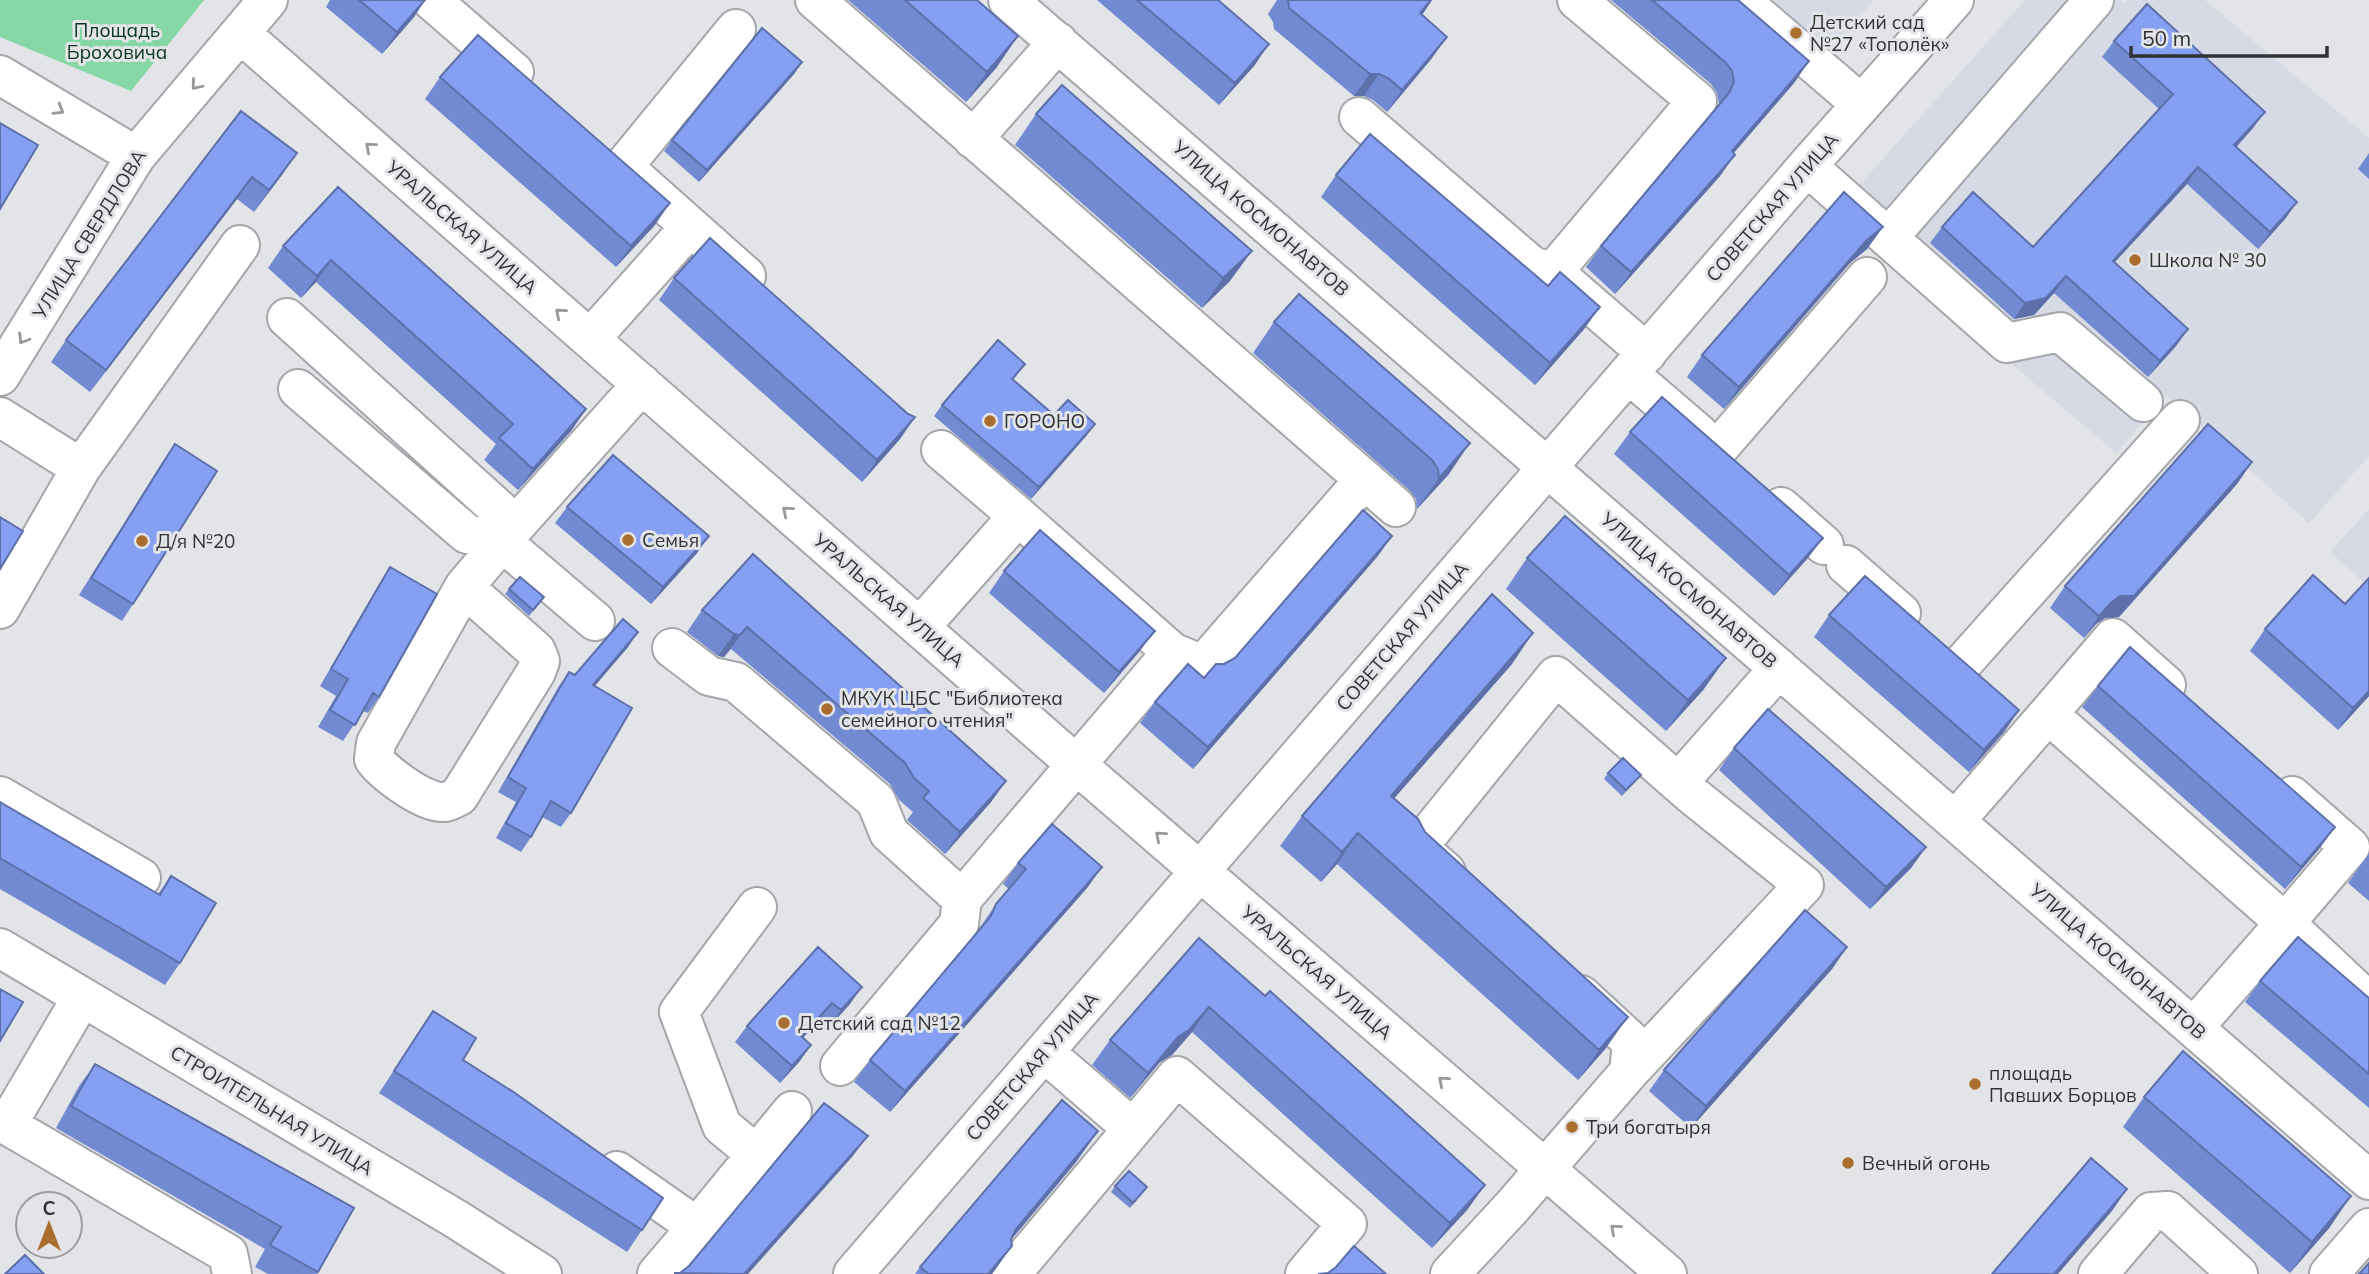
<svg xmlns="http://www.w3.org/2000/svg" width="2369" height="1274" viewBox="0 0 2369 1274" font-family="Mulish,sans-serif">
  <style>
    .built { fill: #d6dae5 }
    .green { fill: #85d7a5 }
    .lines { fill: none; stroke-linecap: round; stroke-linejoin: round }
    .minor-casing { stroke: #a4a6aa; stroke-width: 42 }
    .minor { stroke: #fff; stroke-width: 38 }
    .wall { fill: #728ad1 }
    .shaded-wall { fill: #5d70aa }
    .building { fill: #85a0f3; stroke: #5d70aa; stroke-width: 2 }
    .oneway { stroke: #98989a }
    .poi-dot { fill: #a96e2e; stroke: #e2e4e8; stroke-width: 2.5 }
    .labels { text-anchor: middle; stroke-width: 6; stroke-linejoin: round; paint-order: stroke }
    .poi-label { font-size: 19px; fill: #313234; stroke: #e2e4e8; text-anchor: start }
    .park-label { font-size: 19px; fill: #09351f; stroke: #e2e4e8 }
    .street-label { font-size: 19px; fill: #313234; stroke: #e2e4e8 }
  </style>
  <rect width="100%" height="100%" fill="#e2e4e8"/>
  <!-- built -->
  <path class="built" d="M 1707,0 L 1874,0 L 1803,82 Z
    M 2025,0 L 2120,0 L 2124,3 L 2127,0 L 2205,0 L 2369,138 L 2369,456 L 2309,523 L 2167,396 L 2116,453 L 1896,265 L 1854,191 Z
    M 2369,509 L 2369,587 L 2330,552 Z"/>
  <!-- green -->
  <path class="green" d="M 0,0 L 204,0 L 131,91 L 0,37 Z"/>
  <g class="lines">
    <!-- minor casing -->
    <g class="minor-casing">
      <path id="minor" d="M 431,0 L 514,72
        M 815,0 L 1396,507
        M 1008,0 L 2369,1180
        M 1740,0 L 1861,104
        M 240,33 L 1078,766 L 1667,1274
        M 0,75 L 136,156
        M 1359,117 L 1532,266 L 1553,272 L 1697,101 L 1577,0
        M 973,139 L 1058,42
        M 1807,166 L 2007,343 L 2060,332 L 2143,402
        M 623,167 L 736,29
        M 629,172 L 746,276
        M 1888,238 L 2094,0
        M 1557,275 L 1647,353
        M 287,318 L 516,525 L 642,384
        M 590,339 L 690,227
        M 1629,374 L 1699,434
        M 0,376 L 136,156 L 268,0
        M 298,389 L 467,534 L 501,541 L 595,621
        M 0,417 L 81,468
        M 941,450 L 1018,516
        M 1717,450 L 1867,277
        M 1781,507 L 1824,545
        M 1846,565 L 1901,613
        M 464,587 L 536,651 L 540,661 L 536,672 L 459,796 C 454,798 449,802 444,802 C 425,804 384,773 374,759 L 376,743 L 464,587 L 516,525
        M 0,609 L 81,468 L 240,245
        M 920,627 L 1018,516 L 1172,652 L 1203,665 L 1364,480
        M 672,648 L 709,676 L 736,682 L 876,801 L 889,833 L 962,899 L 959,924 L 840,1066
        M 1961,665 L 2180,420
        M 2048,714 L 2113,638 L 2166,685
        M 1678,783 L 1779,668
        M 0,796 L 141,878
        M 2292,796 L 2350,847 L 2285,923 L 2369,1002
        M 1956,820 L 2048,714 L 2285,923 L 2194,1027
        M 1446,872 L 1418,847 L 1556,676 L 1692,795 L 1804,885 L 1629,1072 L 1512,1207 L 1450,1274
        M 962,899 L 1172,652
        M 0,948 L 456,1219 L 542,1274
        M 1581,995 L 1632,1042 L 1629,1072
        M 1044,1052 L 1132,1128
        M 0,1121 L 228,1254 L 232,1274
        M 7,1125 L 82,997
        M 756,1154 L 722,1126 L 679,1012 L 757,907
        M 617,1171 L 697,1227 L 792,1111
        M 657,1274 L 697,1227
        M 853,1274 L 1807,166 L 1954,0
        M 1011,1274 L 1177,1076 L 1347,1224 L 1305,1274
        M 2098,1274 L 2151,1212 L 2168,1211 L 2238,1274
        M 2329,1274 L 2369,1228"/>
    </g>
    <!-- minor -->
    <use href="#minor" class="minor"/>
  </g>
  <!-- wall -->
  <path class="wall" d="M 330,0 L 425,0 L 414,17 L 382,54 L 326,7 Z
    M 848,0 L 977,0 L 997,67 L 966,102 Z
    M 1097,0 L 1218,0 L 1269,44 L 1254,66 L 1219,105 Z
    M 1277,0 L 1432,0 L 1422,15 L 1432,58 L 1387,112 L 1373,100 L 1364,96 L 1354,96 L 1274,29 L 1273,22 L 1268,14 Z
    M 1611,0 L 1738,0 L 1809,61 L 1794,83 L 1734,153 L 1720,176 L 1615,294 L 1586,267 L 1601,246 L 1717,107 L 1719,104 L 1717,93 L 1711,84 Z
    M 2114,41 L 2253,128 L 2236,147 L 2297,202 L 2285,219 L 2258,249 L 2187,184 L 2115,262 L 2188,329 L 2176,346 L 2148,377 L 2054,293 L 2034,315 L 2014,319 L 1930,243 L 1942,227 L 2033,247 L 2159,109 L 2102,57 Z
    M 802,62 L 794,74 L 699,182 L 664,151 L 672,140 Z
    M 440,77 L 655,225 L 616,267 L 425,99 Z
    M 241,111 L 297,153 L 254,212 L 237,199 L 90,392 L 51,362 L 66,340 Z
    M 1036,114 L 1230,281 L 1202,308 L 1015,145 Z
    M 2369,153 L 2369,179 L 2358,169 Z
    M 1336,175 L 1585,328 L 1535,385 L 1321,197 Z
    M 338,187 L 586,409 L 571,431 L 518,490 L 484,460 L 496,444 L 316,282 L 301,298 L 268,268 L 283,246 Z
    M 1883,227 L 1867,249 L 1850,263 L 1724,409 L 1687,377 L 1702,355 Z
    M 674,278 L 908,414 L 915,417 L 900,439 L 862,482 L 659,300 Z
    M 1274,322 L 1449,474 L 1417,509 L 1416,499 L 1410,491 L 1253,353 Z
    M 1017,375 L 1013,380 L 1054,415 L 1087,435 L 1031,499 L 934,416 L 942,405 Z
    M 1630,432 L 1823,538 L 1807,559 L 1774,596 L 1614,454 Z
    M 175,444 L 133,604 L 122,621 L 79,595 L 163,461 Z
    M 2252,462 L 2237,484 L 2119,617 L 2105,618 L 2096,624 L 2084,638 L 2050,608 L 2065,586 Z
    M 567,507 L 697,553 L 651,604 L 555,523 Z
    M 1392,536 L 1377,557 L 1193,769 L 1140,723 L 1155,702 L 1204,678 L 1235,658 Z
    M 753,554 L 1006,781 L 991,802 L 945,854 L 907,820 L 913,812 L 899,800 L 890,784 L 731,649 L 724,657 L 718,656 L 687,632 L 702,610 Z
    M 1527,558 L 1704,689 L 1666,731 L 1506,589 Z
    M 390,567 L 379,697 L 368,713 L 363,711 L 343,741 L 318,727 L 336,696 L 320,686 L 379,584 Z
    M 1004,571 L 1139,652 L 1104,693 L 989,593 Z
    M 509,589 L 544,597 L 529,616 L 505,594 Z
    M 1829,615 L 2019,710 L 2004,732 L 1969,772 L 1814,637 Z
    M 2265,629 L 2369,696 L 2338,730 L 2250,651 Z
    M 628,647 L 594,686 L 571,813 L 561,827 L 542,817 L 531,837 L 521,852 L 496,838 L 516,802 L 498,792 L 559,686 L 569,672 L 575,675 Z
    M 1512,664 L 1394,798 L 1425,832 L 1606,1048 L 1578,1080 L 1337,864 L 1321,882 L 1280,846 L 1302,816 Z
    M 2098,686 L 2335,827 L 2319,849 L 2285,889 L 2082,707 Z
    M 1734,748 L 1926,847 L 1911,868 L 1870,909 L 1719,770 Z
    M 1608,773 L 1641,775 L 1622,796 L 1604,779 Z
    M 0,802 L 158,894 L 171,876 L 180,963 L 165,985 L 0,889 Z
    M 2369,853 L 2369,901 L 2348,883 Z
    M 1018,863 L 1102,867 L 1087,888 L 890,1112 L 854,1082 L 870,1060 L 979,931 L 981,926 L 996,904 L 1009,889 L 1003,884 Z
    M 1199,938 L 1485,1185 L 1467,1210 L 1432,1248 L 1192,1032 L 1172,1055 L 1160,1062 L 1130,1098 L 1092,1065 L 1110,1040 Z
    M 818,947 L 850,1004 L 829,1027 L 820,1019 L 803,1038 L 811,1045 L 799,1062 L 780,1083 L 735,1042 L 747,1026 Z
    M 1847,947 L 1832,969 L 1691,1128 L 1649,1091 L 1664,1070 Z
    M 2260,981 L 2369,998 L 2369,1108 L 2245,1002 Z
    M 433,1011 L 463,1060 L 642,1230 L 627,1252 L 379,1093 Z
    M 95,1064 L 354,1208 L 317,1274 L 268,1274 L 255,1267 L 265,1249 L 56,1128 L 79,1086 Z
    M 2144,1097 L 2330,1227 L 2290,1273 L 2123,1127 Z
    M 1098,1131 L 1076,1162 L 1011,1240 L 1012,1246 L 992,1274 L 915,1274 L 920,1267 Z
    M 1115,1186 L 1147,1187 L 1130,1208 L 1111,1192 Z"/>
  <!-- shaded-wall -->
  <path class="shaded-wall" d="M 425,0 L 414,17 L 382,54 L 397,32 Z
    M 1431,0 L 1432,0 L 1424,12 L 1405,35 L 1420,13 Z
    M 1018,36 L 997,67 L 966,102 L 987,72 Z
    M 1447,37 L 1432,58 L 1387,112 L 1402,90 Z
    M 1269,44 L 1254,66 L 1219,105 L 1235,83 Z
    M 1809,61 L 1794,83 L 1716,173 L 1732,151 Z
    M 802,62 L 794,74 L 699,182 L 707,170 Z
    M 1370,74 L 1379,74 L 1364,96 L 1354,96 Z
    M 2265,112 L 2253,128 L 2223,162 L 2234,145 Z
    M 297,153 L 282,175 L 254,212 L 269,190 Z
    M 1735,155 L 1720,176 L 1615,294 L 1631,272 Z
    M 2198,167 L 2187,184 L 2101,277 L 2113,261 Z
    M 252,177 L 237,199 L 90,392 L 106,370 Z
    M 2297,202 L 2285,219 L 2258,249 L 2270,232 Z
    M 670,203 L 655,225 L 616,267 L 631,246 Z
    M 1883,227 L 1867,249 L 1850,263 L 1724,409 L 1739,387 L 1866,241 Z
    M 1252,251 L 1230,281 L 1202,308 L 1223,278 Z
    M 331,260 L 316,282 L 301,298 L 317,276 Z
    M 2066,276 L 2054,293 L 2034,315 L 2014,319 L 2025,303 Z
    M 1600,307 L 1585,328 L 1535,385 L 1550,363 Z
    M 2188,329 L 2176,346 L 2148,377 L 2160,361 Z
    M 586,409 L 571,431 L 518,490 L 533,469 Z
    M 915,417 L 900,439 L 862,482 L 877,460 Z
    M 1095,424 L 1087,435 L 1031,499 L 1039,487 Z
    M 1470,443 L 1449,474 L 1417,509 L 1439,478 Z
    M 2252,462 L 2237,484 L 2119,617 L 2105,618 L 2096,624 L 2084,638 L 2099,616 L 2112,602 Z
    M 709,536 L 697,553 L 651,604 L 663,587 Z
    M 1392,536 L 1377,557 L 1193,769 L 1208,747 Z
    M 1823,538 L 1807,559 L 1774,596 L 1789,575 Z
    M 747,627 L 724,657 L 718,656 L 734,634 Z
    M 1155,631 L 1139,652 L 1104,693 L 1119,672 Z
    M 638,632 L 628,647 L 583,700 L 593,685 Z
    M 1533,633 L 1512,664 L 1370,826 L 1391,796 Z
    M 1726,658 L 1704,689 L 1666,731 L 1688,700 Z
    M 2369,691 L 2369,696 L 2338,730 L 2353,708 Z
    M 2019,710 L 2004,732 L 1969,772 L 1984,750 Z
    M 1006,781 L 991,802 L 945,854 L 960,832 Z
    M 2335,827 L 2319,849 L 2285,889 L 2301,867 Z
    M 1358,833 L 1337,864 L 1321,882 L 1342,852 Z
    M 1926,847 L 1911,868 L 1870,909 L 1886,887 Z
    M 1102,867 L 1087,888 L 890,1112 L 905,1091 Z
    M 1847,947 L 1832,969 L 1691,1128 L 1706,1106 Z
    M 862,987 L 850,1004 L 829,1027 L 841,1010 Z
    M 832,1003 L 820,1019 L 789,1053 L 801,1036 Z
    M 1209,1007 L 1192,1032 L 1172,1055 L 1160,1062 L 1130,1098 L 1148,1073 L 1178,1037 Z
    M 1628,1017 L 1606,1048 L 1578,1080 L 1599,1050 Z
    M 811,1045 L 799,1062 L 780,1083 L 792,1066 Z
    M 1098,1131 L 1076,1162 L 994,1260 L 1016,1229 Z
    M 868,1136 L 852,1157 L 748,1274 L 744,1274 Z
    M 1485,1185 L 1467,1210 L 1432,1248 L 1450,1223 Z
    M 2127,1189 L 2112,1211 L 2058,1274 L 2054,1274 Z
    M 2351,1196 L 2330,1227 L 2290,1273 L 2312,1242 Z
    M 1012,1246 L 992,1274 L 988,1274 Z"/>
  <!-- building -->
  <path class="building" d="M 359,0 L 425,0 L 397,32 Z
    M 905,0 L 977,0 L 1018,36 L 987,72 Z
    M 1137,0 L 1218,0 L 1269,44 L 1235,83 Z
    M 1288,0 L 1431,0 L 1420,13 L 1447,37 L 1402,90 L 1388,78 L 1379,74 L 1370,74 L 1289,8 Z
    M 1652,0 L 1738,0 L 1809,61 L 1732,151 L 1735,155 L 1631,272 L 1601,246 L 1729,93 L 1734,82 L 1732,71 L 1726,63 Z
    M 2147,4 L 2265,112 L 2234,145 L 2297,202 L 2270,232 L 2198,167 L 2113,261 L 2188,329 L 2160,361 L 2066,276 L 2046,298 L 2025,303 L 1942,227 L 1973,192 L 2033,247 L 2173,94 L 2114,41 Z
    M 762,28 L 802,62 L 707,170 L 672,140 Z
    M 478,35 L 670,203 L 631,246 L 440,77 Z
    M 1062,85 L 1252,251 L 1223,278 L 1036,114 Z
    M 241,111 L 297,153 L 269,190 L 252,177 L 106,370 L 66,340 Z
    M 0,123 L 38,145 L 0,209 Z
    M 1370,134 L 1548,286 L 1560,272 L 1600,307 L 1550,363 L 1336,175 Z
    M 338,187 L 586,409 L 533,469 L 499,438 L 513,424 L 331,260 L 317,276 L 283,246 Z
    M 1844,192 L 1883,227 L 1866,241 L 1739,387 L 1702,355 Z
    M 710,238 L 908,414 L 915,417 L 877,460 L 674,278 Z
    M 1299,294 L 1470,443 L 1439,478 L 1438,469 L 1432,460 L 1274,322 Z
    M 998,340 L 1025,364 L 1012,379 L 1054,415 L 1068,400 L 1095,424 L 1039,487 L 942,405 Z
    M 1662,397 L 1823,538 L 1789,575 L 1630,432 Z
    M 2208,424 L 2252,462 L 2134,596 L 2120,596 L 2112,602 L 2099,616 L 2065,586 Z
    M 175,444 L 217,471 L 133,604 L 91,578 Z
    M 613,455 L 709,536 L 663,587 L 567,507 Z
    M 1363,510 L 1392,536 L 1208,747 L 1155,702 L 1188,664 L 1204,678 L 1216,664 L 1224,664 L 1235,658 Z
    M 1565,516 L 1726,658 L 1688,700 L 1527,558 Z
    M 0,517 L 23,531 L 0,569 Z
    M 1040,530 L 1155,631 L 1119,672 L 1004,571 Z
    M 753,554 L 1006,781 L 960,832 L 923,798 L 929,791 L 914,778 L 905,763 L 747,627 L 740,635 L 734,634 L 702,610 Z
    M 390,567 L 437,594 L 379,697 L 373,693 L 355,725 L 330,710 L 348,679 L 331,669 Z
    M 2313,575 L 2345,604 L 2369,578 L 2369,691 L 2353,708 L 2265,629 Z
    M 1865,576 L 2019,710 L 1984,750 L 1829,615 Z
    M 520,577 L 544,597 L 533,610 L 509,589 Z
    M 1492,594 L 1533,633 L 1391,796 L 1418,819 L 1425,832 L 1628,1017 L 1599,1050 L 1358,833 L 1342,852 L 1302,816 Z
    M 623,619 L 638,632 L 593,685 L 632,708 L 571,813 L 551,801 L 531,837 L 506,823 L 526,788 L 508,777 L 569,672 L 575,675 Z
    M 2130,647 L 2335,827 L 2301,867 L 2098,686 Z
    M 1768,709 L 1926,847 L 1886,887 L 1734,748 Z
    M 1623,758 L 1641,775 L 1626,790 L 1608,773 Z
    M 0,802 L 160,895 L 171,876 L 216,903 L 180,963 L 0,858 Z
    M 1052,824 L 1102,867 L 905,1091 L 870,1060 L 991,916 L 996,904 L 1026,869 L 1018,863 Z
    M 1805,910 L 1847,947 L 1706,1106 L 1664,1070 Z
    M 2298,937 L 2369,998 L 2369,1074 L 2260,981 Z
    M 1199,938 L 1265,996 L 1270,991 L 1485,1185 L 1450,1223 L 1209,1007 L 1189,1030 L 1178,1037 L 1148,1073 L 1110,1040 Z
    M 818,947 L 862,987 L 841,1010 L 832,1003 L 801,1036 L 811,1045 L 792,1066 L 747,1026 Z
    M 0,989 L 23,1002 L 0,1041 Z
    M 433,1011 L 476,1038 L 463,1060 L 515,1093 L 663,1198 L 642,1230 L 394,1071 Z
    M 2183,1051 L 2351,1196 L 2312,1242 L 2144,1097 Z
    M 95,1064 L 354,1208 L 318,1272 L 270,1245 L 281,1227 L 71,1106 Z
    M 1062,1100 L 1098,1131 L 1016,1229 L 1011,1239 L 1012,1246 L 988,1274 L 929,1274 L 920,1267 Z
    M 824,1103 L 868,1136 L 744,1274 L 674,1273 L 680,1273 L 689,1266 Z
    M 2091,1158 L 2127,1189 L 2054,1274 L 1992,1274 Z
    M 1129,1171 L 1147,1187 L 1133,1203 L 1115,1186 Z
    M 1354,1246 L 1386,1274 L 1318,1274 L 1328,1273 L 1336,1267 Z
    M 25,1255 L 44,1274 L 5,1274 Z
    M 2369,1263 L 2369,1274 L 2359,1274 Z"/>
  <!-- one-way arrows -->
  <defs><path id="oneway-chevron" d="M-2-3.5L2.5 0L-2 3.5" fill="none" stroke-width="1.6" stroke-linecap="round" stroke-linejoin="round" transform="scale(1.75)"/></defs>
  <g class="oneway">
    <use href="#oneway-chevron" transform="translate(196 85) rotate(130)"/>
    <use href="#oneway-chevron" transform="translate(59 110) rotate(31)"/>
    <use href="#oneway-chevron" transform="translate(370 147) rotate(-139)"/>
    <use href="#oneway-chevron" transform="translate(560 313) rotate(-139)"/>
    <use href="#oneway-chevron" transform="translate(23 339) rotate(122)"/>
    <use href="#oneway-chevron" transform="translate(787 511) rotate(-139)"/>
    <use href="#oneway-chevron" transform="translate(1160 836) rotate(-139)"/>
    <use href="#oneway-chevron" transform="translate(1443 1081) rotate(-139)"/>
    <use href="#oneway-chevron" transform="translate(1615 1229) rotate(-139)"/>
  </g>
  <!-- markers -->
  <g class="poi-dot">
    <circle cx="1796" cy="33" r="7"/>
    <circle cx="2135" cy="260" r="7"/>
    <circle cx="990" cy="421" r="7"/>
    <circle cx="628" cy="540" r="7"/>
    <circle cx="142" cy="541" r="7"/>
    <circle cx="827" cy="709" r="7"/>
    <circle cx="784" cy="1023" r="7"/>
    <circle cx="1975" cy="1084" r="7"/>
    <circle cx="1572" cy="1127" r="7"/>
    <circle cx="1848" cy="1163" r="7"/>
  </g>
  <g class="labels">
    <!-- poi labels -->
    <g class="poi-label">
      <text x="1810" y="29">Детский сад<tspan x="1810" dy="22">№27 «Тополёк»</tspan></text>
      <text x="2149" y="267">Школа № 30</text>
      <text x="1004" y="428">ГОРОНО</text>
      <text x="642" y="547">Семья</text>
      <text x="156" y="548">Д/я №20</text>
      <text x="841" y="705">МКУК ЦБС "Библиотека<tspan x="841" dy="22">семейного чтения"</tspan></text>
      <text x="798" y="1030">Детский сад №12</text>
      <text x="1989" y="1080">площадь<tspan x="1989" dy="22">Павших Борцов</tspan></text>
      <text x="1586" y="1134">Три богатыря</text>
      <text x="1862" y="1170">Вечный огонь</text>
    </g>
    <!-- park labels -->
    <g class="park-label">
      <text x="117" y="37">Площадь<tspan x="117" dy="22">Броховича</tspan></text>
    </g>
    <!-- street labels -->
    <g class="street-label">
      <text transform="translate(1772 207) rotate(-49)" y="7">СОВЕТСКАЯ УЛИЦА</text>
      <text transform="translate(1261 218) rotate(41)" y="7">УЛИЦА КОСМОНАВТОВ</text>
      <text transform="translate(462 227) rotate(41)" y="7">УРАЛЬСКАЯ УЛИЦА</text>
      <text transform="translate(89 234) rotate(-58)" y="7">УЛИЦА СВЕРДЛОВА</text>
      <text transform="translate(1689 590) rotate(41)" y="7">УЛИЦА КОСМОНАВТОВ</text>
      <text transform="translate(889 600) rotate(41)" y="7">УРАЛЬСКАЯ УЛИЦА</text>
      <text transform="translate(1402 636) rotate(-49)" y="7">СОВЕТСКАЯ УЛИЦА</text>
      <text transform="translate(2118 961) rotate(41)" y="7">УЛИЦА КОСМОНАВТОВ</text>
      <text transform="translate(1317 972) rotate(41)" y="7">УРАЛЬСКАЯ УЛИЦА</text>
      <text transform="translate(1032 1066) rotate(-49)" y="7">СОВЕТСКАЯ УЛИЦА</text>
      <text transform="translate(272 1110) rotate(31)" y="7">СТРОИТЕЛЬНАЯ УЛИЦА</text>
    </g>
  </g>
  <!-- north arrow -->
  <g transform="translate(49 1225)"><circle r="33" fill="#e2e4e8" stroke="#9b9da0" stroke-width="2"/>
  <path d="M0-5L12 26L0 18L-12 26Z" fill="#a96e2e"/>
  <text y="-10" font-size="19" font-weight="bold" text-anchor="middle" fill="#313234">С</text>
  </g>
  <!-- scale -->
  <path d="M2131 46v10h196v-10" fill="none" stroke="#313234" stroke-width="3.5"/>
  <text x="2142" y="46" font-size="21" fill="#313234" stroke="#e2e4e8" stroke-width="5" paint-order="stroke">50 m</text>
</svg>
